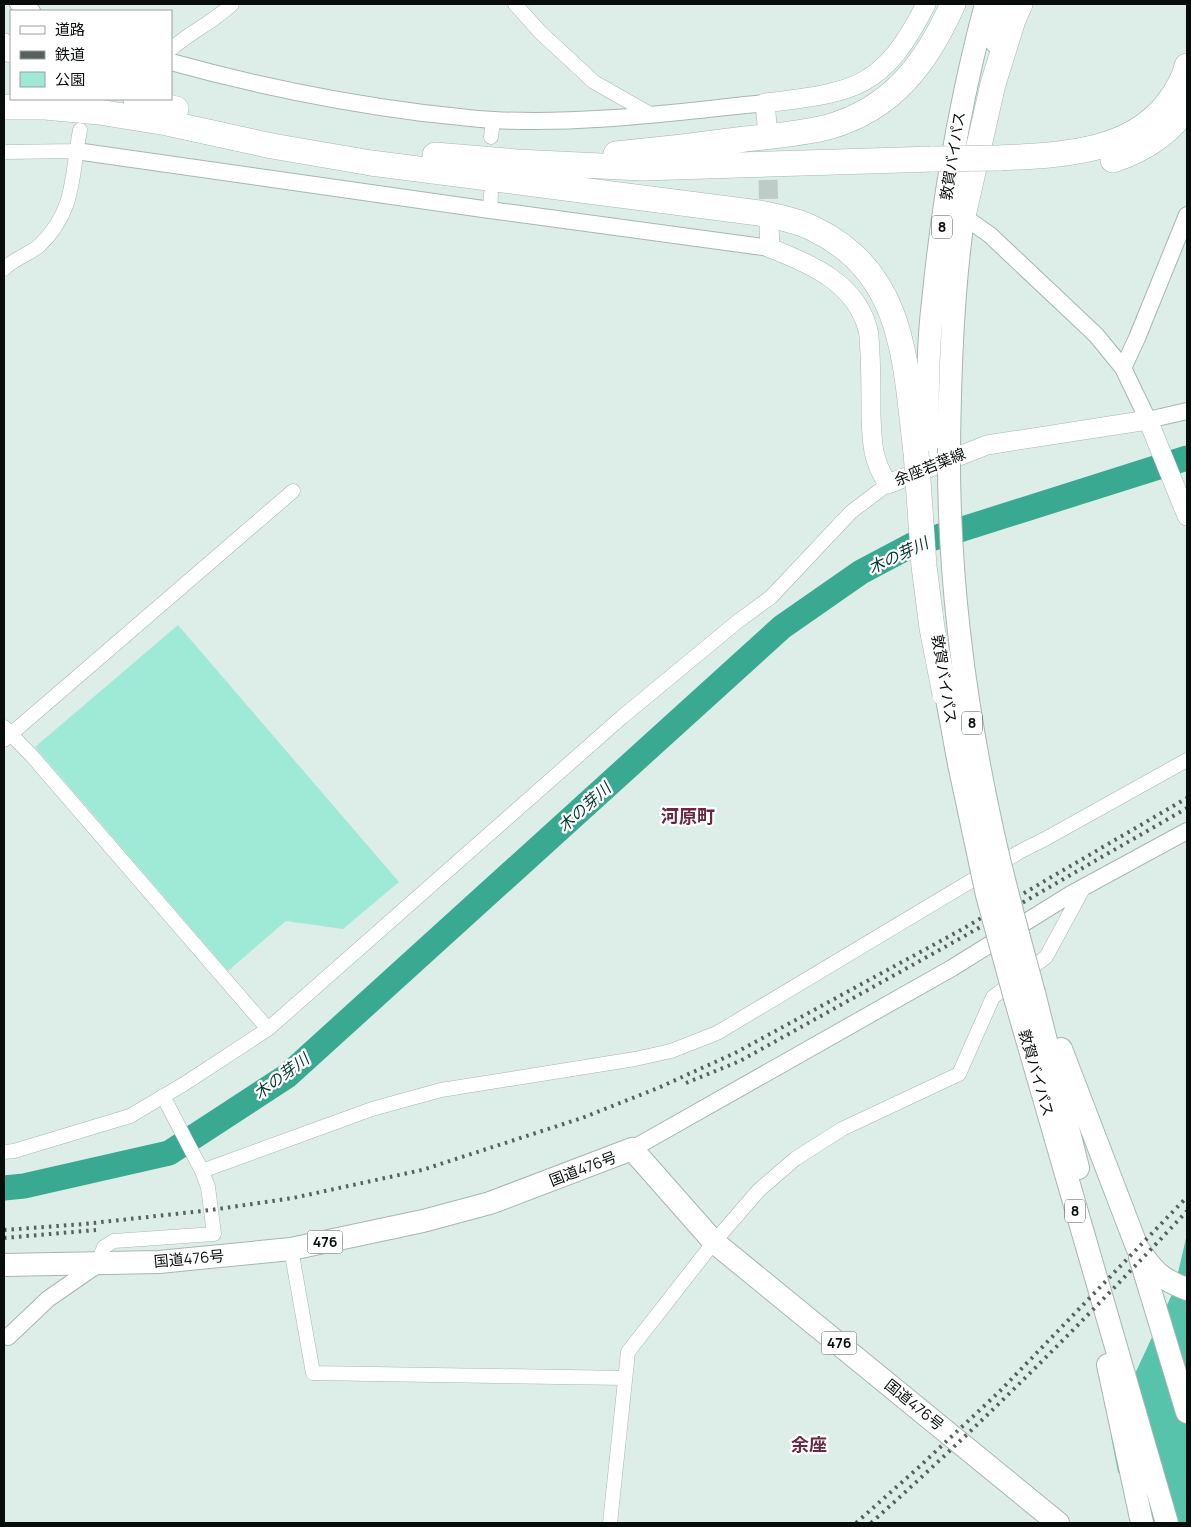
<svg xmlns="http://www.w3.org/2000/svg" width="1191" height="1527" viewBox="0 0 1191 1527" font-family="Manrope,'Noto Sans JP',sans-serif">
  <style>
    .green { fill: #9eead6 }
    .forest { fill: #57c3aa }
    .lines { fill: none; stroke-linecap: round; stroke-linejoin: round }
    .river { stroke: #39a991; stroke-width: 25 }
    .secondary-tunnel { stroke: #bdccc7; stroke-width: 19; stroke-dasharray: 19 9; stroke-linecap: butt }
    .minor-casing { stroke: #a6b6b1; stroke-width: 15 }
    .tertiary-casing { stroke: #a6b6b1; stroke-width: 18 }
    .secondary-casing { stroke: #a6b6b1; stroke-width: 20 }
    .trunk-casing { stroke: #a6b6b1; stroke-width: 24 }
    .motorway-casing { stroke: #a6b6b1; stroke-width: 26 }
    .minor { stroke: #fff; stroke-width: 14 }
    .tertiary { stroke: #fff; stroke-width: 16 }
    .secondary { stroke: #fff; stroke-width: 19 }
    .trunk { stroke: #fff; stroke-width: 22 }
    .motorway { stroke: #fff; stroke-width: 25 }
    .rail { stroke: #58615e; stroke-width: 4; stroke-dasharray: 2.5 5; stroke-linecap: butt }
    .trunk-bridge-casing { stroke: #a6b6b1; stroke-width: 24; stroke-linecap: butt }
    .motorway-bridge-casing { stroke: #a6b6b1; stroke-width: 26; stroke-linecap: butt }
    .trunk-bridge { stroke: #fff; stroke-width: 22 }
    .motorway-bridge { stroke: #fff; stroke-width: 25 }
    .labels { text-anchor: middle; stroke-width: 4.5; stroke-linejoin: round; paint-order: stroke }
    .shield { fill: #fff; stroke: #525655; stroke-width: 1 }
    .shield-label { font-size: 14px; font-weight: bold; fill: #080d0c }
    .street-label { font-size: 15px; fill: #080d0c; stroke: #fff }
    .water-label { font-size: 16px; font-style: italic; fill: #06392f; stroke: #fff }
    .quarter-label { font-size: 18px; font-weight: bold; fill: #692744; stroke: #fff }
  </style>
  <rect width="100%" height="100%" fill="#ddeee8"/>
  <!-- green -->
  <path class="green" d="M 178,625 L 399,882 L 343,929 L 286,921 L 228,971 L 35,747 Z"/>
  <!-- forest -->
  <path class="forest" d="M 1187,1234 L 1187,1523 L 1170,1523 L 1150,1512 L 1118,1472 L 1111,1436 L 1126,1393 L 1174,1290 Z"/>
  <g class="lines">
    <!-- river -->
    <path class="river" d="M 4,1188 L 24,1186 L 169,1153 L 287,1076 L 782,627 L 861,572 L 912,545 L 1187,458"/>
    <!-- secondary-tunnel -->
    <path class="secondary-tunnel" d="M 767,124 L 769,226"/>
    <!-- minor casing -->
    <g class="minor-casing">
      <path id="minor" d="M 515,4 L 540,32 L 594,82 L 652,115
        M 171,49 C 190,32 214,22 232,4
        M 491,137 L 493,120
        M 4,152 L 76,151
        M 490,210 L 491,194
        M 4,269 C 14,258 29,255 40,245 C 76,210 71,176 80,130
        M 4,727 L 32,756 L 268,1029
        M 4,740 L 293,491
        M 4,1152 L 14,1151 L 130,1116 L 184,1084 L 268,1029 L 622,717 L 737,622 L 771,597 L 851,512 L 888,484
        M 202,1171 L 372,1109 L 441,1090 L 635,1059 L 671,1051 L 717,1033 L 1021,851 L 1045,839 L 1187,760
        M 291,1249 L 313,1373 L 625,1378
        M 97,1265 L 104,1247 L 114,1241 L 214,1234 L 208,1187 L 202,1171 L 163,1096
        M 610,1523 L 628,1352 L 714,1242 L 759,1190 L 795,1159 L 842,1129 L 959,1074 L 993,997 L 1046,957 L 1084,887"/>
    </g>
    <!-- tertiary casing -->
    <g class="tertiary-casing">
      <path id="tertiary" d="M 18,4 L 32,11
        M 171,62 C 254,85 338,102 423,113 C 446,115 470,119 494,120 C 584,125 675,112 765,103
        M 76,151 L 490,210 L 770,248
        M 963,216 L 990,235 L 1096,335 L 1123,368 L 1148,420 L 1187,411
        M 1123,368 L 1137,338 L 1187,215
        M 632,1149 L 952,968 L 1071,894 L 1187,831
        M 8,1337 L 48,1299 L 97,1265"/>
    </g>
    <!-- secondary casing -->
    <g class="secondary-casing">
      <path id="secondary" d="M 767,124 L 765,103 C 854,92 883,90 926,4
        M 769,227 L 770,248 C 811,264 856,283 868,330 C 870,338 869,346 870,353 C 871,374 871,394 871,415 C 872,443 872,460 888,484 L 987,445 L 1148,420 L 1187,516"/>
    </g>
    <!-- trunk casing -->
    <g class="trunk-casing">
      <path id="trunk" d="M 996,42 L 1005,4
        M 949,448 C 950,365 953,281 966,198
        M 927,453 C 928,403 927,352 933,302 C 943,201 960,101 986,4
        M 1034,993 L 1078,1168
        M 1015,998 L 1167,1523
        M 1061,1049 L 1137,1247 C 1151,1269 1161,1280 1187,1289
        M 1140,1257 L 1187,1412
        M 4,1265 L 159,1262 L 291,1249 L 423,1221 L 490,1203 L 632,1149 L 714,1242 L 1058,1523
        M 1108,1365 L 1142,1523"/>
    </g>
    <!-- motorway casing -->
    <g class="motorway-casing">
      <path id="motorway" d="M 4,46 L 11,50
        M 136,99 L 176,109
        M 4,107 L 45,107 L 99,112 L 167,123 L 272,146 L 371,163 L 759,213 C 777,217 797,220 814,229 C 906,273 905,364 916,452
        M 616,154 C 659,150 702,145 745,139 C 772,136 801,134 828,127 C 893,109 927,62 953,4
        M 435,155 L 517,162 L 642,168 L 934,159
        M 999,158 C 1058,155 1129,154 1168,103 C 1176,92 1184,80 1187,66
        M 1113,160 C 1145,149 1166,135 1187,108
        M 963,216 L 993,84 L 1013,20 L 1020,4"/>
    </g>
    <!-- minor -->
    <use href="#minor" class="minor"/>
    <!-- tertiary -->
    <use href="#tertiary" class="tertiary"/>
    <!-- secondary -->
    <use href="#secondary" class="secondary"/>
    <!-- trunk -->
    <use href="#trunk" class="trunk"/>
    <!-- motorway -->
    <use href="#motorway" class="motorway"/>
    <!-- rail -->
    <path class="rail" d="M 686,1083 L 740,1061 L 961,938 L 1187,808
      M 4,1230 L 84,1224 L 211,1210 L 293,1198 L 422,1170 L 582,1118 L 658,1088 L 735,1053 L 959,931 L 1187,798
      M 4,1238 L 96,1230
      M 856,1523 L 919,1467 L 999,1392 L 1187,1197
      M 871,1523 C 982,1424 1086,1319 1187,1211"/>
    <!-- trunk-bridge casing -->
    <g class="trunk-bridge-casing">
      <path id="trunk-bridge" d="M 949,448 C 948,575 964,700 991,824 C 1003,881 1019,937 1034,993
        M 943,677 L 959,764 L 987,895 L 1015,998"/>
    </g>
    <!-- motorway-bridge casing -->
    <g class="motorway-bridge-casing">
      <path id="motorway-bridge" d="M 934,159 L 999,158
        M 916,452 L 924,566 L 932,628 L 945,694"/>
    </g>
    <!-- trunk-bridge -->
    <use href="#trunk-bridge" class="trunk-bridge"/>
    <!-- motorway-bridge -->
    <use href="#motorway-bridge" class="motorway-bridge"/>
  </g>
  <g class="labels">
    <!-- shield labels -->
    <g class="shield">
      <rect x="932" y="215.5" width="20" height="23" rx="4"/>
      <rect x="962" y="711.5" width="20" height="23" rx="4"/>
      <rect x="1065" y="1199.5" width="20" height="23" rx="4"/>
      <rect x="307.5" y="1230.5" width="35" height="23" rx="4"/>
      <rect x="821.5" y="1331.5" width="35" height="23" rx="4"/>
    </g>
    <g class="shield-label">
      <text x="942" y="232">8</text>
      <text x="972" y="728">8</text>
      <text x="1075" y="1216">8</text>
      <text x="325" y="1247">476</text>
      <text x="839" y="1348">476</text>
    </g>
    <!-- street labels -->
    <g class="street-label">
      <text transform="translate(953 156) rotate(-81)" y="5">敦賀バイパス</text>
      <text transform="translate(930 467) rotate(-22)" y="5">余座若葉線</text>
      <text transform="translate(944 679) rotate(81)" y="5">敦賀バイパス</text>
      <text transform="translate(1036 1073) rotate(74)" y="5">敦賀バイパス</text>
      <text transform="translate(583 1169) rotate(-21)" y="5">国道476号</text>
      <text transform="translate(189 1259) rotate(-5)" y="5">国道476号</text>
      <text transform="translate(914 1405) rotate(39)" y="5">国道476号</text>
    </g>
    <!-- water labels -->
    <g class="water-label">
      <text transform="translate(898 555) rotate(-25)" y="6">木の芽川</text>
      <text transform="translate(584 807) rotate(-42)" y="6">木の芽川</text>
      <text transform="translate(281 1076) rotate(-37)" y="6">木の芽川</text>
    </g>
    <!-- quarter labels -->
    <g class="quarter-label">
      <text x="688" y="823">河原町</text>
      <text x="809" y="1451">余座</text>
    </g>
  </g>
  <!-- border -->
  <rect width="1191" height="1527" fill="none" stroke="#080d0c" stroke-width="10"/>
  <!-- legend -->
  <rect x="10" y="10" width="162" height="90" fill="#ffffff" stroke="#9c9e9e"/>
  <rect x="20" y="26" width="25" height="8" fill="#ffffff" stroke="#9c9e9e"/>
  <text x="55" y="35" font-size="15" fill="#080d0c">道路</text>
  <rect x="20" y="51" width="25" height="8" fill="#58615e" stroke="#9c9e9e"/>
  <text x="55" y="60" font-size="15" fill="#080d0c">鉄道</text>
  <rect x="20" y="72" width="25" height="15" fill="#9eead6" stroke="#9c9e9e"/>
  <text x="55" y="85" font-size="15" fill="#080d0c">公園</text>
</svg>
